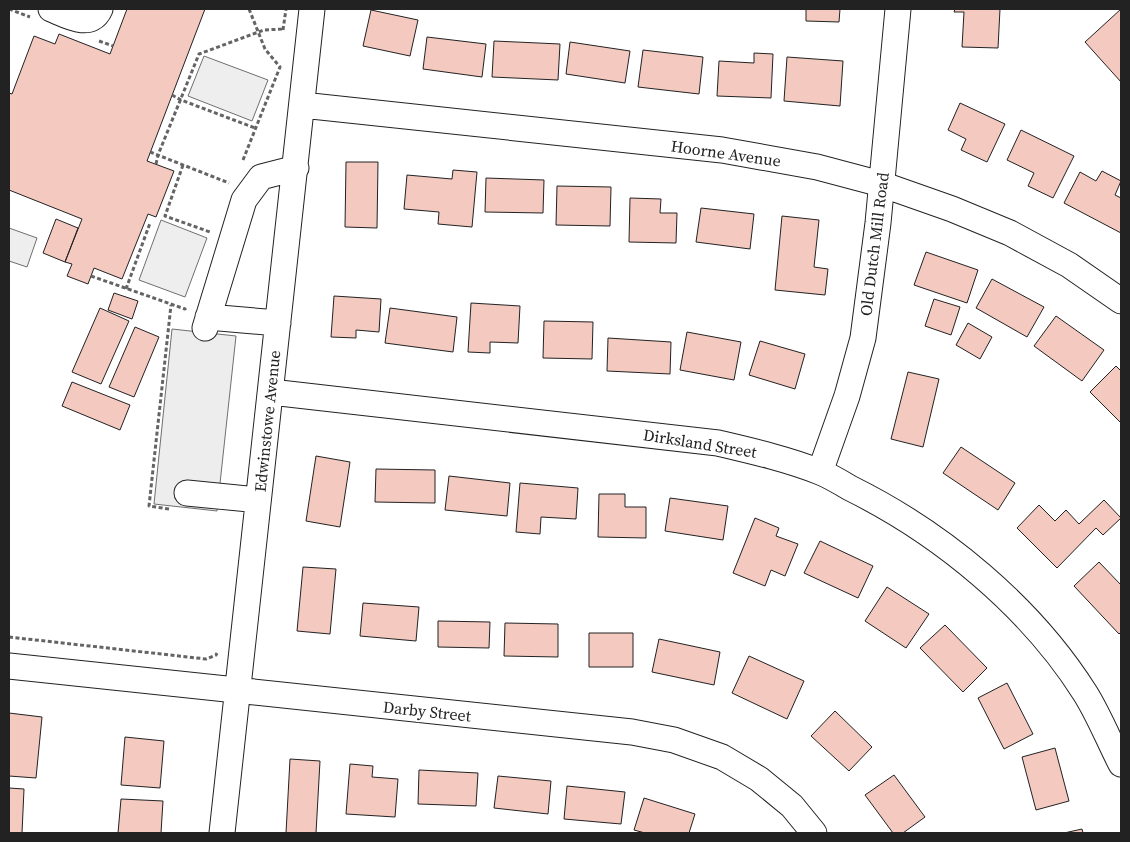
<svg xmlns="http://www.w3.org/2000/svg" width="1130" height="842" viewBox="0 0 1130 842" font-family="'Source Serif 4',serif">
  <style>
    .green { fill: #eee; stroke: #6f6f6f }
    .parking { fill: #ededed; stroke: #6f6f6f }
    .building { fill: #f3c9c0; stroke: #222 }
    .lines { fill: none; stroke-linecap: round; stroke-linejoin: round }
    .minor-casing { stroke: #222; stroke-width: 27 }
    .path { stroke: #646464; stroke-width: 3; stroke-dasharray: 4 2.5; stroke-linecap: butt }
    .minor { stroke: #fff; stroke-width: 25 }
    .labels { text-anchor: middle; stroke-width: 4; stroke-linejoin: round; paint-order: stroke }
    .street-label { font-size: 16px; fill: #222; stroke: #fff }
  </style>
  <rect width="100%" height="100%" fill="#fff"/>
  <!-- green -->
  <path class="green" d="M 204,56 L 268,80 L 252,121 L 188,96 Z
    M 161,220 L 207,238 L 185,297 L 139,280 Z
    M 9,228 L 37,238 L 27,267 L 9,261 Z"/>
  <!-- parking -->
  <path class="parking" d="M 172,329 L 236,336 L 217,511 L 154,504 Z"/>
  <!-- building -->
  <path class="building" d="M 127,9 L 205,9 L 147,161 L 174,171 L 156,217 L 148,214 L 122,279 L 94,268 L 88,284 L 67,276 L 72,264 L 65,262 L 82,219 L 9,190 L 9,93 L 12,94 L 34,36 L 55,44 L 59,34 L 110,54 Z
    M 806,9 L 840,9 L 839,22 L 806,21 Z
    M 955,9 L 1000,9 L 998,48 L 962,47 L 964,12 L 954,12 Z
    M 1121,9 L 1121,82 L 1085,42 Z
    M 371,10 L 418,20 L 410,56 L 363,46 Z
    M 427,37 L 486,44 L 482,77 L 423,69 Z
    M 494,41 L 560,44 L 558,80 L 492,77 Z
    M 570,42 L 630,51 L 625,83 L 566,74 Z
    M 643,50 L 703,57 L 699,94 L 638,87 Z
    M 754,53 L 773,54 L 771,98 L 717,96 L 719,61 L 754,63 Z
    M 787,57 L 843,61 L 840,106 L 784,101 Z
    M 960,103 L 1005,124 L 987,162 L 961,150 L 966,139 L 948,130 Z
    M 1021,130 L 1074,156 L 1053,198 L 1028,186 L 1034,173 L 1007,160 Z
    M 346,162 L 378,162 L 377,228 L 345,227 Z
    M 453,170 L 477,172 L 472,227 L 438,224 L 439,212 L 404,209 L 407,175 L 452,179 Z
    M 1102,171 L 1121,181 L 1115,195 L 1121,198 L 1121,233 L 1064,203 L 1080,172 L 1096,181 Z
    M 486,178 L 544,180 L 543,213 L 485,212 Z
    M 557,186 L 611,187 L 610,226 L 556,225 Z
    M 630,198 L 661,199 L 660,213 L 677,213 L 676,243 L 629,242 Z
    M 701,208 L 754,214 L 750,249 L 696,242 Z
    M 782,216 L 819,220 L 814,267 L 828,269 L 825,295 L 775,290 Z
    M 56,219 L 78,228 L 65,262 L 43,253 Z
    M 926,252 L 978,270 L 967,303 L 914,285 Z
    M 992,279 L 1044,307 L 1027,337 L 976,308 Z
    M 114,293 L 138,301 L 132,319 L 108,310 Z
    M 334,296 L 381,299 L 379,332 L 356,330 L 356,338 L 331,337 Z
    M 934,299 L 960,307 L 951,335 L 925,326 Z
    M 471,303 L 520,306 L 518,343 L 490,342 L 490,353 L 468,352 Z
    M 100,308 L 129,321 L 101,384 L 72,372 Z
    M 390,308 L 457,317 L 453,352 L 385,343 Z
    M 1056,316 L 1104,350 L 1082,381 L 1034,346 Z
    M 544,321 L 593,322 L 592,359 L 543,358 Z
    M 968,323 L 992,337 L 980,359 L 956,345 Z
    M 135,327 L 159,337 L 134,397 L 109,387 Z
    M 687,332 L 741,342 L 734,380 L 680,370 Z
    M 608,338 L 671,342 L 670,374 L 607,371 Z
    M 760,341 L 805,354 L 795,389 L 749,375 Z
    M 1116,366 L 1121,371 L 1121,423 L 1090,392 Z
    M 908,372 L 939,379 L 923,447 L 891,439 Z
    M 72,382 L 130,405 L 120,430 L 62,406 Z
    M 961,447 L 1015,483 L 998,510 L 943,473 Z
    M 316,456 L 350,462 L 340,527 L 306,521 Z
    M 376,469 L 435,470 L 435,503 L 375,502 Z
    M 449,476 L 510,483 L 507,516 L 445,510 Z
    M 520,483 L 578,488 L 576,519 L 541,517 L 540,534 L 516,532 Z
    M 599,494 L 625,494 L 625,507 L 646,507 L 646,538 L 598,537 Z
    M 670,498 L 728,506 L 723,540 L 665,531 Z
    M 1104,500 L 1121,518 L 1103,535 L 1096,528 L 1057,568 L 1017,528 L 1039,505 L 1055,521 L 1066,510 L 1079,524 Z
    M 755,518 L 779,528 L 776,536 L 798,544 L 785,576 L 771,570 L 765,586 L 733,573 Z
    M 820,541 L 873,566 L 858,598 L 804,573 Z
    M 1099,562 L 1121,585 L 1121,632 L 1119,634 L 1074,586 Z
    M 303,567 L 336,569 L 330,634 L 297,631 Z
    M 887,587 L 929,614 L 906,648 L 865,621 Z
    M 363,603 L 419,607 L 416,641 L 360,636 Z
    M 438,621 L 490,622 L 489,648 L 438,647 Z
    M 505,623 L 558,624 L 558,657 L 504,656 Z
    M 945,625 L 987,668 L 963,692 L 920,648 Z
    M 589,633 L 633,633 L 633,667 L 589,667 Z
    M 659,639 L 720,652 L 714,685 L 652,672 Z
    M 749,656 L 804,681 L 787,719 L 732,693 Z
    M 1007,683 L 1033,734 L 1004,749 L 978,698 Z
    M 835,711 L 872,747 L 849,771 L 811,736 Z
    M 9,713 L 42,717 L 36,778 L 9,776 Z
    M 125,737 L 164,741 L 160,788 L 121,785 Z
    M 1055,748 L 1069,801 L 1036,810 L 1022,757 Z
    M 290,759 L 320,761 L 316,833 L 286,833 Z
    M 350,764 L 373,766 L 372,777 L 398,779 L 395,817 L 346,814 Z
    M 419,770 L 478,773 L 476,806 L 418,804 Z
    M 894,775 L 925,817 L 903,833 L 893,833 L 865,795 Z
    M 498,776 L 551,781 L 548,814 L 494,808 Z
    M 567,786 L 625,792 L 621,824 L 564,819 Z
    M 9,788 L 24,789 L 22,833 L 9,833 Z
    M 644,798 L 695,814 L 689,833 L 645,833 L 634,830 Z
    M 121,799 L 163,801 L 161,833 L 118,833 Z
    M 1082,829 L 1083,833 L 1064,833 Z"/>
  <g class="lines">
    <!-- minor casing -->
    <g class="minor-casing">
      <path id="minor" d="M 51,9 C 66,15 91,30 100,9
        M 302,105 L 722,150 L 817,167 L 881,184 L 952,209 L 1010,233 L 1069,265 L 1121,301
        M 208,317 L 278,323
        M 205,328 L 244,200 L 261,177 L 296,168
        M 271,392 L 718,443 C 752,451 787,459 820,472 C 830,476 840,482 850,488 C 941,533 1030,606 1085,693 C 1099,715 1109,741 1121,764
        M 820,472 L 847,396 L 863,338 L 878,223 L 898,9
        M 187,493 L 258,500
        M 9,666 L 632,732 L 674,740 L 722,757 L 759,779 L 792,806 L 814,833
        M 222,833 L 312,9"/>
    </g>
    <!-- path -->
    <path class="path" d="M 9,9 L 30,17
      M 283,30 L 286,9
      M 99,41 L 113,46
      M 172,95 L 181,100 L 255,128
      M 150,152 L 229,183
      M 243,160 L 280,67 L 265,49 L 249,9
      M 156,164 L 158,155 L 199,54 L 264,30 L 283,29
      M 183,165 L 165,216 L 210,232
      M 91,276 L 185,309 L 186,308
      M 126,289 L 150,223
      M 169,509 L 149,506 L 171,305
      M 9,637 L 206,659 L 216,655 L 217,653"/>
    <!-- minor -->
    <use href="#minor" class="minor"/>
  </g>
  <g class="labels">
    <!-- street labels -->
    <g class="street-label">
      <text transform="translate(726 153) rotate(8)" y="6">Hoorne Avenue</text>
      <text transform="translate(874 244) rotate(-83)" y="6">Old Dutch Mill Road</text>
      <text transform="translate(267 421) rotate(-84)" y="6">Edwinstowe Avenue</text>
      <text transform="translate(700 443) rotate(9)" y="6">Dirksland Street</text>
      <text transform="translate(427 711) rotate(6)" y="6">Darby Street</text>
    </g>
  </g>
  <!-- border -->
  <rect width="1130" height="842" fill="none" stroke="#222222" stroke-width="20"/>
</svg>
